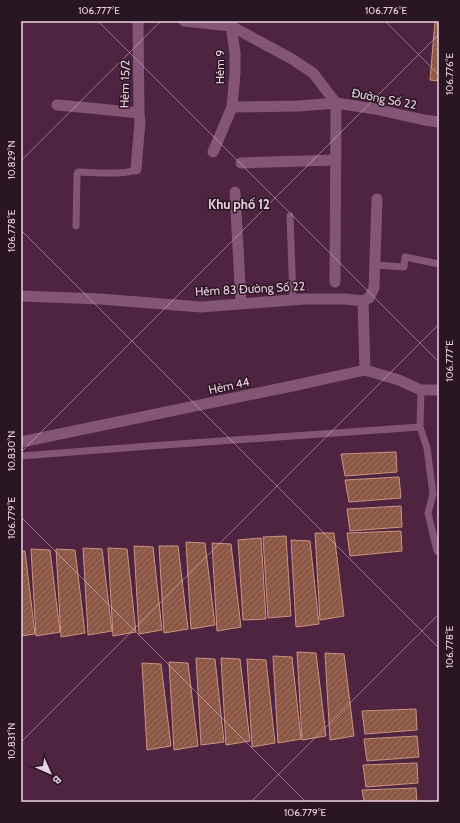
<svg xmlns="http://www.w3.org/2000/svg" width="460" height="823" viewBox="0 0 460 823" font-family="Cabin,sans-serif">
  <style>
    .building { fill: url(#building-hatch); stroke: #cd9480 }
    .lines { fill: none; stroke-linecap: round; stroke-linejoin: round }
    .service { stroke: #845574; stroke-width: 7 }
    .minor { stroke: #845574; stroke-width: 11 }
    .ticks { fill: none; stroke: #ebd0e1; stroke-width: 1; stroke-opacity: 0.45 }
    .labels { text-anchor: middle; stroke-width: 3; stroke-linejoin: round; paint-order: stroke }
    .street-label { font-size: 12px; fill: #ebd0e1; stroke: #291622 }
    .neighbourhood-label { font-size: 13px; font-weight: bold; fill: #ebd0e1; stroke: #291622 }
    .neatline { fill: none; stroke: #ebd0e1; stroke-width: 1.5 }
    .ticks-label { font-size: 10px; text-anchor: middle; fill: #ebd0e1 }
  </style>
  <defs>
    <pattern id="building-hatch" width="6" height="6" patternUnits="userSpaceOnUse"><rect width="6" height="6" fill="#8c5845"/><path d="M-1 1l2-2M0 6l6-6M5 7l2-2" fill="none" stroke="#9c6f60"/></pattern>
  </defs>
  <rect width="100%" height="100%" fill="#4e2441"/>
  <!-- building -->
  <path class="building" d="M 435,21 L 439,21 L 439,81 L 430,80 Z
    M 396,452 L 397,472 L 345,476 L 341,454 Z
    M 399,477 L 401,498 L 349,502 L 345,480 Z
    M 401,506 L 402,527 L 350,531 L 347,509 Z
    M 401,531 L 402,551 L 350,556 L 347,533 Z
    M 315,533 L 334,533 L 344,616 L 320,620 Z
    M 286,536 L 291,616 L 268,618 L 263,537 Z
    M 261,538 L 266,619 L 243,620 L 238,540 Z
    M 291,540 L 310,541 L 319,624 L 296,627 Z
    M 186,542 L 205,543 L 215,625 L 191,629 Z
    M 212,543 L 231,544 L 241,627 L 217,631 Z
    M 134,546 L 153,547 L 162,630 L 139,634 Z
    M 159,546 L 178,546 L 188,629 L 164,633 Z
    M 83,548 L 102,549 L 112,631 L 88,635 Z
    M 108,548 L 127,549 L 136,632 L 113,636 Z
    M 31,549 L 50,550 L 60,632 L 36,636 Z
    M 56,549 L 75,550 L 85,633 L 61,637 Z
    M 21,551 L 25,551 L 35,634 L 21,636 Z
    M 297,652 L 316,653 L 326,736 L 302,740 Z
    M 325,653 L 344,654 L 354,736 L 330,740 Z
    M 273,656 L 292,657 L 301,739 L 278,743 Z
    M 196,658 L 215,659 L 224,742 L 201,745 Z
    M 221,658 L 240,659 L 250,741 L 226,745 Z
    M 247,659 L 266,660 L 275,743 L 252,747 Z
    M 169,662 L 188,663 L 198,746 L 174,750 Z
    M 142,663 L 161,664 L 171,746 L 147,750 Z
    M 416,709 L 417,730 L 365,734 L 362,711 Z
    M 417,736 L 419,757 L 367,761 L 364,739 Z
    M 417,763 L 418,783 L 366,787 L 363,765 Z
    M 416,788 L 417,802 L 364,802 L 362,790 Z"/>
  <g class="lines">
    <!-- service -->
    <path class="service" d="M 290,216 L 293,299
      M 76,226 L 77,174 L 78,172 C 90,172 129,176 136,169
      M 374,265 L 404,267 L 405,257 L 439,264
      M 421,390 L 420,427 L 427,448 L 433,494 L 428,513 L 437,551 L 439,552
      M 21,456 L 150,446 L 420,427"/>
    <!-- minor -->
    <path class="minor" d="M 184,21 L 231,26 L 292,59 L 313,73 L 336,103 L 375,109 L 424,120 L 439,122
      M 57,105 L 90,108 L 139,113 L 138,21
      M 232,107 L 299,106 L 336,103 L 335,282
      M 213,152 L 232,107 L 235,73 L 235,53 L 231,26
      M 241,163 L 336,160
      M 136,169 L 140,122 L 139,113
      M 235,192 L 241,303
      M 21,296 L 100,299 L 201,307 L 304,299 L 346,299 L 363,301 L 365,370
      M 363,301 L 369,298 L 374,288 L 377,199
      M 21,442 L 297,385 L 365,370 L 399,380 L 421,390 L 439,390"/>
  </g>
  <!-- ticks -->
  <path class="ticks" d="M 98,21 L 439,362M 385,21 L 439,75M 21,161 L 161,21M 21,230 L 439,648M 21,452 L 439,34M 21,517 L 306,802M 21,742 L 439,324M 251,802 L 439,614"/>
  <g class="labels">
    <!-- street labels -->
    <g class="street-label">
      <text transform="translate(220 67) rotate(-90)" y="4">Hẻm 9</text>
      <text transform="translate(125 84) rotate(-89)" y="4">Hẻm 15/2</text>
      <text transform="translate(384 99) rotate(11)" y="4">Đường Số 22</text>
      <text transform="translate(250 289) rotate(-3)" y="4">Hẻm 83 Đường Số 22</text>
      <text transform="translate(229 386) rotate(-12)" y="4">Hẻm 44</text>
    </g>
    <!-- neighbourhood labels -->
    <g class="neighbourhood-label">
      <text x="239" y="209">Khu phố 12</text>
    </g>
  </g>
  <!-- border -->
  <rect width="460" height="823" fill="none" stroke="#291622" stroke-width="44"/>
  <!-- north arrow -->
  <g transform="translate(50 773) rotate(135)" stroke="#291622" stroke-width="3" paint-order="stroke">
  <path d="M0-3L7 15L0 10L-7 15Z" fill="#ebd0e1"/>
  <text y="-6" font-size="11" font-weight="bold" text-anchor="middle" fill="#ebd0e1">B</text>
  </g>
  <rect x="22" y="22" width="416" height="779" class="neatline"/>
  <g class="ticks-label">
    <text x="99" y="14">106.777°E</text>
    <text x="386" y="14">106.776°E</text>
    <text transform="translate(449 74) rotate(-90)" y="4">106.776°E</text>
    <text transform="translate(11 160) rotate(-90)" y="4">10.829°N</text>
    <text transform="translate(11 231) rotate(-90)" y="4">106.778°E</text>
    <text transform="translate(449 361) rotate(-90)" y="4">106.777°E</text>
    <text transform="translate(11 451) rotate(-90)" y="4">10.830°N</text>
    <text transform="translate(11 518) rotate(-90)" y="4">106.779°E</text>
    <text transform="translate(449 647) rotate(-90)" y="4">106.778°E</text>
    <text transform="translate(11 741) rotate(-90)" y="4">10.831°N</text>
    <text x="305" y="816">106.779°E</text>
  </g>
</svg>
